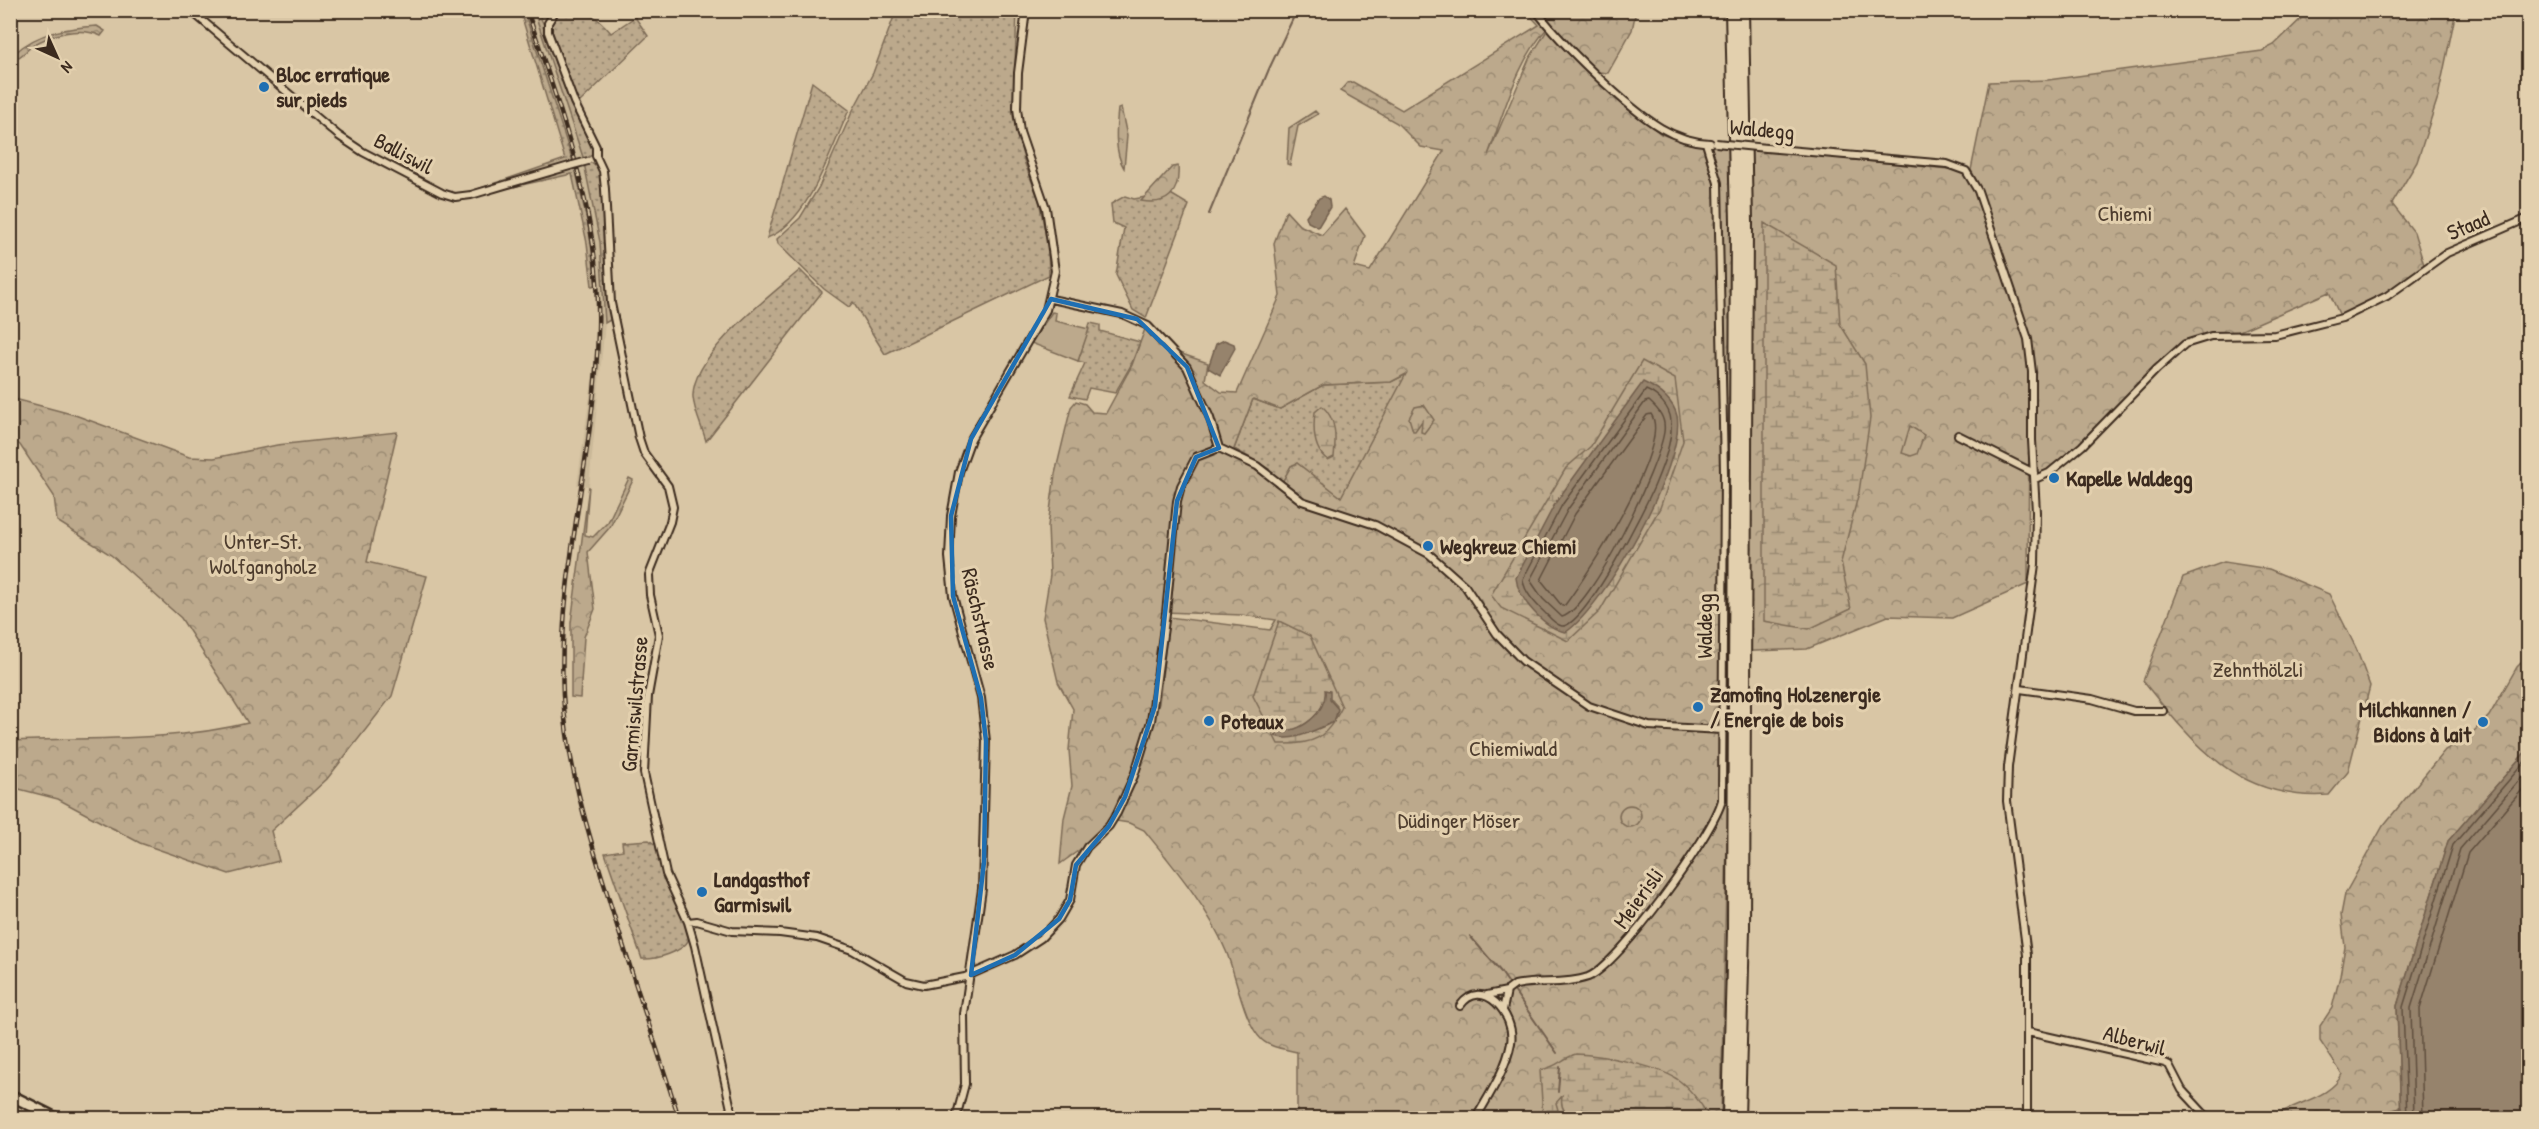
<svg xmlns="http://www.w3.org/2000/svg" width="2539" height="1129" viewBox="0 0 2539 1129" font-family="'Patrick Hand',sans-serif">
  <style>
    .built { fill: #cab898 }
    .grass { fill: url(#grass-dots); stroke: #7c6a55; stroke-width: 1.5 }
    .forest { fill: url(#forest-crowns); stroke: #7c6a55; stroke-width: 1.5; fill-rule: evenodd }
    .wetland { fill: url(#wetland-marsh); stroke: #7c6a55; stroke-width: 1.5; fill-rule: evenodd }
    .garden { fill: #bca98c; stroke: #7c6a55; stroke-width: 1.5 }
    .water { fill: #96836c; stroke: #725f4d; stroke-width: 1.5 }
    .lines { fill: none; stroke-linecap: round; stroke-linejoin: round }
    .shore { stroke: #5f4e3d; stroke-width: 1.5 }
    .stream { stroke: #725f4d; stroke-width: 2 }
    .minor-casing { stroke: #3b2a1e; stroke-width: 10 }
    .secondary-casing { stroke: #3b2a1e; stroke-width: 14 }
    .motorway-casing { stroke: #3b2a1e; stroke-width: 16 }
    .minor { stroke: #e3d0ae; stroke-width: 6 }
    .secondary { stroke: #e3d0ae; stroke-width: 9 }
    .motorway { stroke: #e3d0ae; stroke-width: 12 }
    .rail-casing { stroke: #3b2a1e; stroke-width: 4.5 }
    .rail { stroke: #e3d0ae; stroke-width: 2; stroke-dasharray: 7; stroke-linecap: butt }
    .minor-bridge-casing { stroke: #3b2a1e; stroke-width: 10; stroke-linecap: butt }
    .minor-bridge { stroke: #e3d0ae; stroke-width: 6 }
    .marked { fill: none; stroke: #1f6fb2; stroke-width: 4.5; stroke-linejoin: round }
    .poi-dot { fill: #1f6fb2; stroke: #e3d0ae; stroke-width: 2 }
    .labels { text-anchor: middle; stroke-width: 6; stroke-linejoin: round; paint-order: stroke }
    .poi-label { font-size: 22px; font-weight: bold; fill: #3b2a1e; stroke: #e3d0ae; text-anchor: start }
    .street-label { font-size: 22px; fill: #3b2a1e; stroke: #e3d0ae }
    .park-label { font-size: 22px; fill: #4e3d2e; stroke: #e3d0ae }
  </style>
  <defs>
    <pattern id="grass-dots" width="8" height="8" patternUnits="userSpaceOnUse" patternTransform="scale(1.5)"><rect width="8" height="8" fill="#bca98c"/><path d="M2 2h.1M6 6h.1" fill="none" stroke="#9a8a72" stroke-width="1.8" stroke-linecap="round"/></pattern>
    <pattern id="forest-crowns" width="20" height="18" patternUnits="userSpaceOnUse" patternTransform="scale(1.5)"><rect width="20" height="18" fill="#bca98c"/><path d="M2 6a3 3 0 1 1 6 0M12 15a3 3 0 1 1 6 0" fill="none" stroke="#9a8a72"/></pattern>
    <pattern id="wetland-marsh" width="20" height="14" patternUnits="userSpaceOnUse" patternTransform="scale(1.5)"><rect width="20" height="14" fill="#bca98c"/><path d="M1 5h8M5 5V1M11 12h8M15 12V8" fill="none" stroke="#9a8a72"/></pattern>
  </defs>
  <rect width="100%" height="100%" fill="#d9c6a5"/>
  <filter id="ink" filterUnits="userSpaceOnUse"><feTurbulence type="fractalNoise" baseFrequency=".0167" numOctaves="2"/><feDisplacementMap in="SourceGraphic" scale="12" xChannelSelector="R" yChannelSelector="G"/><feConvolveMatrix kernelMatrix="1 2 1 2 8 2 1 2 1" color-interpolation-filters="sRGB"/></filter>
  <g filter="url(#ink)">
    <!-- built -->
    <path class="built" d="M 524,11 L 534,11 L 584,160 L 600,242 L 605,323 L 589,486 L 577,485 L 595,360 L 596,285 L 592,243 L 575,167 Z"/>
    <!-- grass -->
    <path class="grass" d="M 520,11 L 524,11 L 573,162 L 463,194 L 565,159 Z
      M 534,11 L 537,11 L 544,25 L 594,148 L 592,155 L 584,160 Z
      M 560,11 C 587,11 594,12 611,33 L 635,17 L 648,36 L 578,104 L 552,32 L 552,21 Z
      M 896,11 L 1017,11 L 1013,116 L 1025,164 L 1039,200 L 1048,247 L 1049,275 L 885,354 L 853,302 L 849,307 L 824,289 L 778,244 L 777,239 L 800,218 L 819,187 L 852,112 L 873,73 Z
      M 812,82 L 849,110 C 831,149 809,222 767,238 Z
      M 584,163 L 593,163 L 601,171 L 612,319 L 605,323 L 600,242 Z
      M 575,167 L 592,243 L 596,285 L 592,286 L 587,243 L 572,174 L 481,194 Z
      M 1169,193 L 1189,205 L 1146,318 L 1133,310 L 1116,275 L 1124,228 L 1113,223 L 1111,204 L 1125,196 L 1134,199 Z
      M 800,270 L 822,292 L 706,441 C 702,427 694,411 693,397 C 691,355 770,296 800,270 Z
      M 1090,323 L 1100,325 L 1100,331 L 1140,342 L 1131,365 L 1115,393 L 1089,388 L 1085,399 L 1070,396 L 1085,363 L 1078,361 Z
      M 1407,374 L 1353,506 L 1291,466 L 1279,488 L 1264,475 L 1258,462 L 1234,449 L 1253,399 L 1280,409 L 1323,385 L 1391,382 Z
      M 649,840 L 657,846 L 666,884 L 686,925 L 689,939 C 684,952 655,960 642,959 L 605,853 L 623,850 L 622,842 Z"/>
    <!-- forest -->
    <path class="forest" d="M 1526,11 L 1636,11 L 1632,30 L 1608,73 L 1598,72 L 1550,25 C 1517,60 1505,110 1488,155 L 1529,59 L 1548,29 L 1600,84 L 1661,134 L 1690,144 L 1959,170 L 1970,179 L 1976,194 L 1982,191 L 1971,170 L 1989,82 L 2048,80 L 2262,51 L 2274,45 L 2309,11 L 2456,11 L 2438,97 L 2417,162 L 2392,204 L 2414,232 L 2425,268 L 2384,295 L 2340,316 L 2329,292 L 2235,333 L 2211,333 L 2184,342 L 2154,366 L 2081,445 L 2057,466 L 2037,475 L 2035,412 L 2029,411 L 2028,584 L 1952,618 L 1888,616 L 1807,649 L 1731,652 L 1721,1118 L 1289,1118 L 1297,1111 L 1297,1052 C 1286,1049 1271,1048 1262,1040 C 1244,1024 1236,974 1226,951 C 1208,907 1174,867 1144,830 L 1129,823 L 1116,821 L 1141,763 L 1159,703 L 1169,617 L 1270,630 L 1276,620 L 1242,615 L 1164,612 L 1154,704 L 1131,776 L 1104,832 L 1060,864 L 1064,818 L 1072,786 L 1069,750 L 1073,709 L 1058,682 L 1043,618 L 1050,575 L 1048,526 L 1055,474 L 1071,407 L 1076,401 L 1085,404 L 1092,412 L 1106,413 L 1132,365 L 1145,329 L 1159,346 L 1208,363 L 1205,380 L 1221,392 L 1237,393 L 1280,296 L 1274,243 L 1286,211 L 1299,225 L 1322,235 L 1345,209 L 1365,236 L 1354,267 L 1370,271 L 1444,151 L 1421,147 L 1397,123 L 1340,91 L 1347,83 L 1353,82 L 1402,110 L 1539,25 ZM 1406,374 L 1341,497 L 1297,463 L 1291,466 L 1279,488 L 1265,475 L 1269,469 L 1234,449 L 1253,399 L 1280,409 L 1323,385 L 1391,382 Z
      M 97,26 L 105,31 L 101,36 C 81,26 50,34 32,46 C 27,50 23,55 17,58 L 15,53 C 38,32 67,28 97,26 Z
      M 1121,108 L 1127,136 L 1124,168 C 1114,152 1116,128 1118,109 Z
      M 1315,111 L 1318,114 L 1298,126 L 1290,165 L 1287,164 L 1289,128 Z
      M 1178,166 C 1180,193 1168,206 1141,201 L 1172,167 Z
      M 11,398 L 75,415 L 189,457 L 214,458 L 277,445 L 397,432 L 367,562 L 427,576 L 392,696 L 327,779 L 271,831 L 279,861 L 229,874 L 140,843 L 58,799 L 11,787 L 11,741 C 90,737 171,742 248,723 L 181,618 L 111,555 L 57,521 L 54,496 L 20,445 L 11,439 Z
      M 629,478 L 633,480 L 610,527 L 588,552 L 595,609 L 584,637 L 580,698 L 571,697 L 571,623 L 589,486 L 585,535 L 593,537 L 608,522 Z
      M 2224,562 L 2269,569 L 2329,594 L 2356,648 L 2370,686 L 2348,772 L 2329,795 C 2239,801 2195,746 2143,681 L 2183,577 Z
      M 2528,656 L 2528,749 L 2448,841 L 2397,1006 L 2401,1118 L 2273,1118 C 2292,1102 2331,1099 2342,1074 L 2320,1041 L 2320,1026 L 2332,1008 L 2340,976 L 2345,947 L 2341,915 L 2345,894 L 2383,826 L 2445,750 L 2467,738 L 2489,716 L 2517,667 Z"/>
    <!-- wetland -->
    <path class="wetland" d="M 1764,223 L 1836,265 L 1840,324 L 1865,364 L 1870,418 L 1859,492 L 1841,562 L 1851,609 L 1809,629 L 1764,621 Z
      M 1642,361 L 1675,379 L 1683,441 L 1660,508 L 1600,611 L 1568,641 L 1501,608 L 1491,595 L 1566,468 L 1591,446 Z
      M 1424,405 L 1434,420 L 1424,433 L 1421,432 L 1422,421 L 1415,431 L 1413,431 L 1409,418 L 1415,407 Z
      M 1322,406 C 1337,419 1336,438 1334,457 L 1328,460 C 1313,450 1313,428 1315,412 Z
      M 1279,621 L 1310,636 L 1342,707 C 1326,739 1314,745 1278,744 L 1253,696 ZM 1326,694 L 1337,706 C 1335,729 1307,731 1290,737 L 1285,732 C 1304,729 1323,714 1326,694 Z
      M1619 816a11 11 0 1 1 22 0a11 11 0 1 1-22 0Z
      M 1576,1054 C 1602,1055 1655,1065 1677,1079 C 1690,1088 1702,1105 1710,1118 L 1574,1118 C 1564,1114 1560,1107 1562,1096 L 1556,1103 L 1558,1110 L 1553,1118 L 1543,1118 L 1540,1070 C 1559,1067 1562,1058 1576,1054 Z"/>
    <!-- garden -->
    <path class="garden" d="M 1052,312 L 1056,313 L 1055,321 L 1089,329 L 1078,361 L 1031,343 Z
      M 1910,426 L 1924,435 L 1917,454 L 1911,456 L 1902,453 Z"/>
    <!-- water -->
    <path class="water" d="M 1324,196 L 1329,200 L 1330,207 L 1318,227 L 1308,222 L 1306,216 L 1319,198 Z
      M 1224,340 L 1234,344 L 1235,348 L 1220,375 L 1208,368 L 1216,344 Z
      M 1643,382 C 1658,389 1673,399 1677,416 C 1686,463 1605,606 1566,632 C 1545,629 1518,599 1516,578 L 1556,502 Z
      M 1325,690 L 1330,691 L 1330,700 L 1338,709 L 1334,722 C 1316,729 1294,743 1275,736 L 1279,730 C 1298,735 1328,712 1325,690 Z
      M 2528,749 L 2528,1118 L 2401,1118 L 2397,1006 L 2448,841 Z"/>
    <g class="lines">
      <!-- shore -->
      <path class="shore" d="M 1646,390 C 1658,395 1670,407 1671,421 C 1673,440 1663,465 1656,482 C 1647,505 1585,627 1562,626 C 1554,625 1547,614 1541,609 C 1533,601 1523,590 1523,579 L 1562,505 Z
        M 1649,401 C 1659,410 1666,418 1664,432 C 1659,466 1592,609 1562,617 L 1543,599 L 1530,580 L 1568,509 L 1645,402 Z
        M 1651,414 C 1673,445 1586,577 1565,605 L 1562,606 L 1541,580 L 1575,514 L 1647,415 Z
        M 2407,1118 L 2403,1007 L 2453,845 L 2528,758
        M 2414,1118 L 2411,1008 L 2460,849 L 2528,770
        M 2423,1118 L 2420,1009 L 2468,853 L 2528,783"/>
      <!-- stream -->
      <path class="stream" d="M 1209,214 L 1269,69 L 1297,10
        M 1470,936 L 1501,972 L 1557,1053
        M 1558,1092 L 1560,1067
        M 2364,1118 L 2401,1108"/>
      <!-- minor casing -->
      <g class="minor-casing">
        <path id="minor" d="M 190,10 L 339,136 L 363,152 L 442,193 L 455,197 L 471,195 L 573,165
          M 556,10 L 548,23 L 548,32 L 574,102 L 596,147 L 596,156
          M 1536,10 C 1560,43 1627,108 1661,128 C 1676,137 1693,142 1710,143
          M 1766,148 L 1947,164 L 1966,171 L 1978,191 L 2028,339 L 2032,372 L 2032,440 L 2036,512 L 2035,564 L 2008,767 L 2007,801 L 2027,955 L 2027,1118
          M 596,156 L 603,171 L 605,189 L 611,303 L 639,438 L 644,453 L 668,486 L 673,507 L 670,522 L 649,575 L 650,595 L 659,635 L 648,696 L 644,773 L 666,874 L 688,922 L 695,946 L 733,1118
          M 1051,299 L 1122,314 L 1148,326 L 1187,367 L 1210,418 L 1219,448
          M 1958,435 L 2034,473
          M 2035,479 L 2049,473 L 2082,446 L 2157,369 L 2185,344 L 2211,336 L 2275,335 L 2342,318 L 2387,296 L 2447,253 L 2528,218
          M 2020,689 L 2092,699 L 2134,711 L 2163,711
          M 688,922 L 697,921 L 732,931 L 780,933 L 817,938 L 852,950 L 906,981 L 924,985 L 965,977 L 1015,955 L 1041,938 L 1059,919 L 1070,900 L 1076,865 L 1087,847 L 1109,826 L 1117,813 L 1134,776 L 1151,721 L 1166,613 L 1177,501 L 1181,486 L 1196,457 L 1219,448 L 1257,466 L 1302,501 L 1375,525 L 1429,554 L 1465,586 L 1497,634 L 1523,661 L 1589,706 L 1649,726 L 1722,730
          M 1487,995 L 1507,991
          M 1460,1006 C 1482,975 1516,1015 1511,1043 C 1506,1070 1489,1095 1476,1118
          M 1503,1010 L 1507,991 L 1515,985 C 1539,980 1565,985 1588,977 C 1619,965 1714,833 1722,800 L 1724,472 L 1718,183 L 1706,143
          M 2028,1032 L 2165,1063 L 2169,1065 L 2182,1090 L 2208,1118
          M 956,1118 L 965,1084 L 964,1014 L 982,889 L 986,741 L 981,698 L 953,596 L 949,557 L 951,516 L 959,472 L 971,439 L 1046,310 L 1055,271 L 1046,208 L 1020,132 L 1017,108 L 1018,73 L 1026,10"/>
      </g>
      <!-- secondary casing -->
      <g class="secondary-casing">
        <path id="secondary" d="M 10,1095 L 56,1118"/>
      </g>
      <!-- motorway casing -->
      <g class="motorway-casing">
        <path id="motorway" d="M 1729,1118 L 1734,929 L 1737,221 L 1732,10
          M 1738,1118 L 1743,929 L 1746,222 L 1742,10"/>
      </g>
      <!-- minor -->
      <use href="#minor" class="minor"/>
      <!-- secondary -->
      <use href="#secondary" class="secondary"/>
      <!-- motorway -->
      <use href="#motorway" class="motorway"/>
      <!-- rail casing -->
      <g class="rail-casing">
        <path id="rail" d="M 527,10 C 562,116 602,219 598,332 C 595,454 557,572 563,695 C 567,762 586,826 606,890 C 629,966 655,1042 679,1118"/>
      </g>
      <!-- rail -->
      <use href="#rail" class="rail"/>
      <!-- minor-bridge casing -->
      <g class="minor-bridge-casing">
        <path id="minor-bridge" d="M 1716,143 L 1766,148
          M 573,165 L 588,161"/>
      </g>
      <!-- minor-bridge -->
      <use href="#minor-bridge" class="minor-bridge"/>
    </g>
  </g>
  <!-- marked area -->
  <path class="marked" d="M 1051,299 L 1137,319 L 1187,367 L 1219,448 L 1196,457 L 1177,501 L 1155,706 L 1125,797 L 1109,826 L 1076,865 L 1070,900 L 1059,919 L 1015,955 L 971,975 L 984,862 L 986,741 L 981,698 L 953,596 L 951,516 L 971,439 Z"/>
  <!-- markers -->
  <g class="poi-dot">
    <circle cx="264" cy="87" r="6"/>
    <circle cx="2054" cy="478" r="6"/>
    <circle cx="1428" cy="546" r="6"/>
    <circle cx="1698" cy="707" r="6"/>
    <circle cx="1209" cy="721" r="6"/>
    <circle cx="2483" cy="722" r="6"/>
    <circle cx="702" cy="892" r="6"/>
  </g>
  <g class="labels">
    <!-- poi labels -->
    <g class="poi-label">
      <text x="276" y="82">Bloc erratique<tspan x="276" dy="25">sur pieds</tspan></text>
      <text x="2066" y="486">Kapelle Waldegg</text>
      <text x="1440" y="554">Wegkreuz Chiemi</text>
      <text x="1710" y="702">Zamofing Holzenergie<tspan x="1710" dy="25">/ Energie de bois</tspan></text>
      <text x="2471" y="717" text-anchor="end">Milchkannen /<tspan x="2471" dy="25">Bidons à lait</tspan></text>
      <text x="1221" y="729">Poteaux</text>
      <text x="714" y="887">Landgasthof<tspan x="714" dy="25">Garmiswil</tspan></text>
    </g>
    <!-- street labels -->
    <g class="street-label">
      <text transform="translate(1762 129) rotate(5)" y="8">Waldegg</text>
      <text transform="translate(404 153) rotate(28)" y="8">Balliswil</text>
      <text transform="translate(2468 225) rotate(-23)" y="8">Staad</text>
      <text transform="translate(981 619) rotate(77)" y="8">Räschstrasse</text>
      <text transform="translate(1704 626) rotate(-90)" y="8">Waldegg</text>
      <text transform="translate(634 704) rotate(-85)" y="8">Garmiswilstrasse</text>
      <text transform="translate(1638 898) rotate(-54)" y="8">Meierisli</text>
      <text transform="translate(2135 1040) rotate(15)" y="8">Alberwil</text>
    </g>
    <!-- park labels -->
    <g class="park-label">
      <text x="2125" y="221">Chiemi</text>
      <text x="263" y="549">Unter-St.<tspan x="263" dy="25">Wolfgangholz</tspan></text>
      <text x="2258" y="677">Zehnthölzli</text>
      <text x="1513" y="756">Chiemiwald</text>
      <text x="1459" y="828">Düdinger Möser</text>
    </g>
  </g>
  <!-- margin -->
  <rect width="2539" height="1129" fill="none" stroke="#e3d0ae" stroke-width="36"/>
  <rect x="18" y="18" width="2503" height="1093" fill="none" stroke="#3b2a1e" stroke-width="2" filter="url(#ink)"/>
  <!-- north arrow -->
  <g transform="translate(57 57) rotate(135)" stroke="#e3d0ae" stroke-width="4.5" paint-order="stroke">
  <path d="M0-4.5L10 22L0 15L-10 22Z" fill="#3b2a1e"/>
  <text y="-9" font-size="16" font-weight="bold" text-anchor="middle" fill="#3b2a1e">N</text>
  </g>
</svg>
